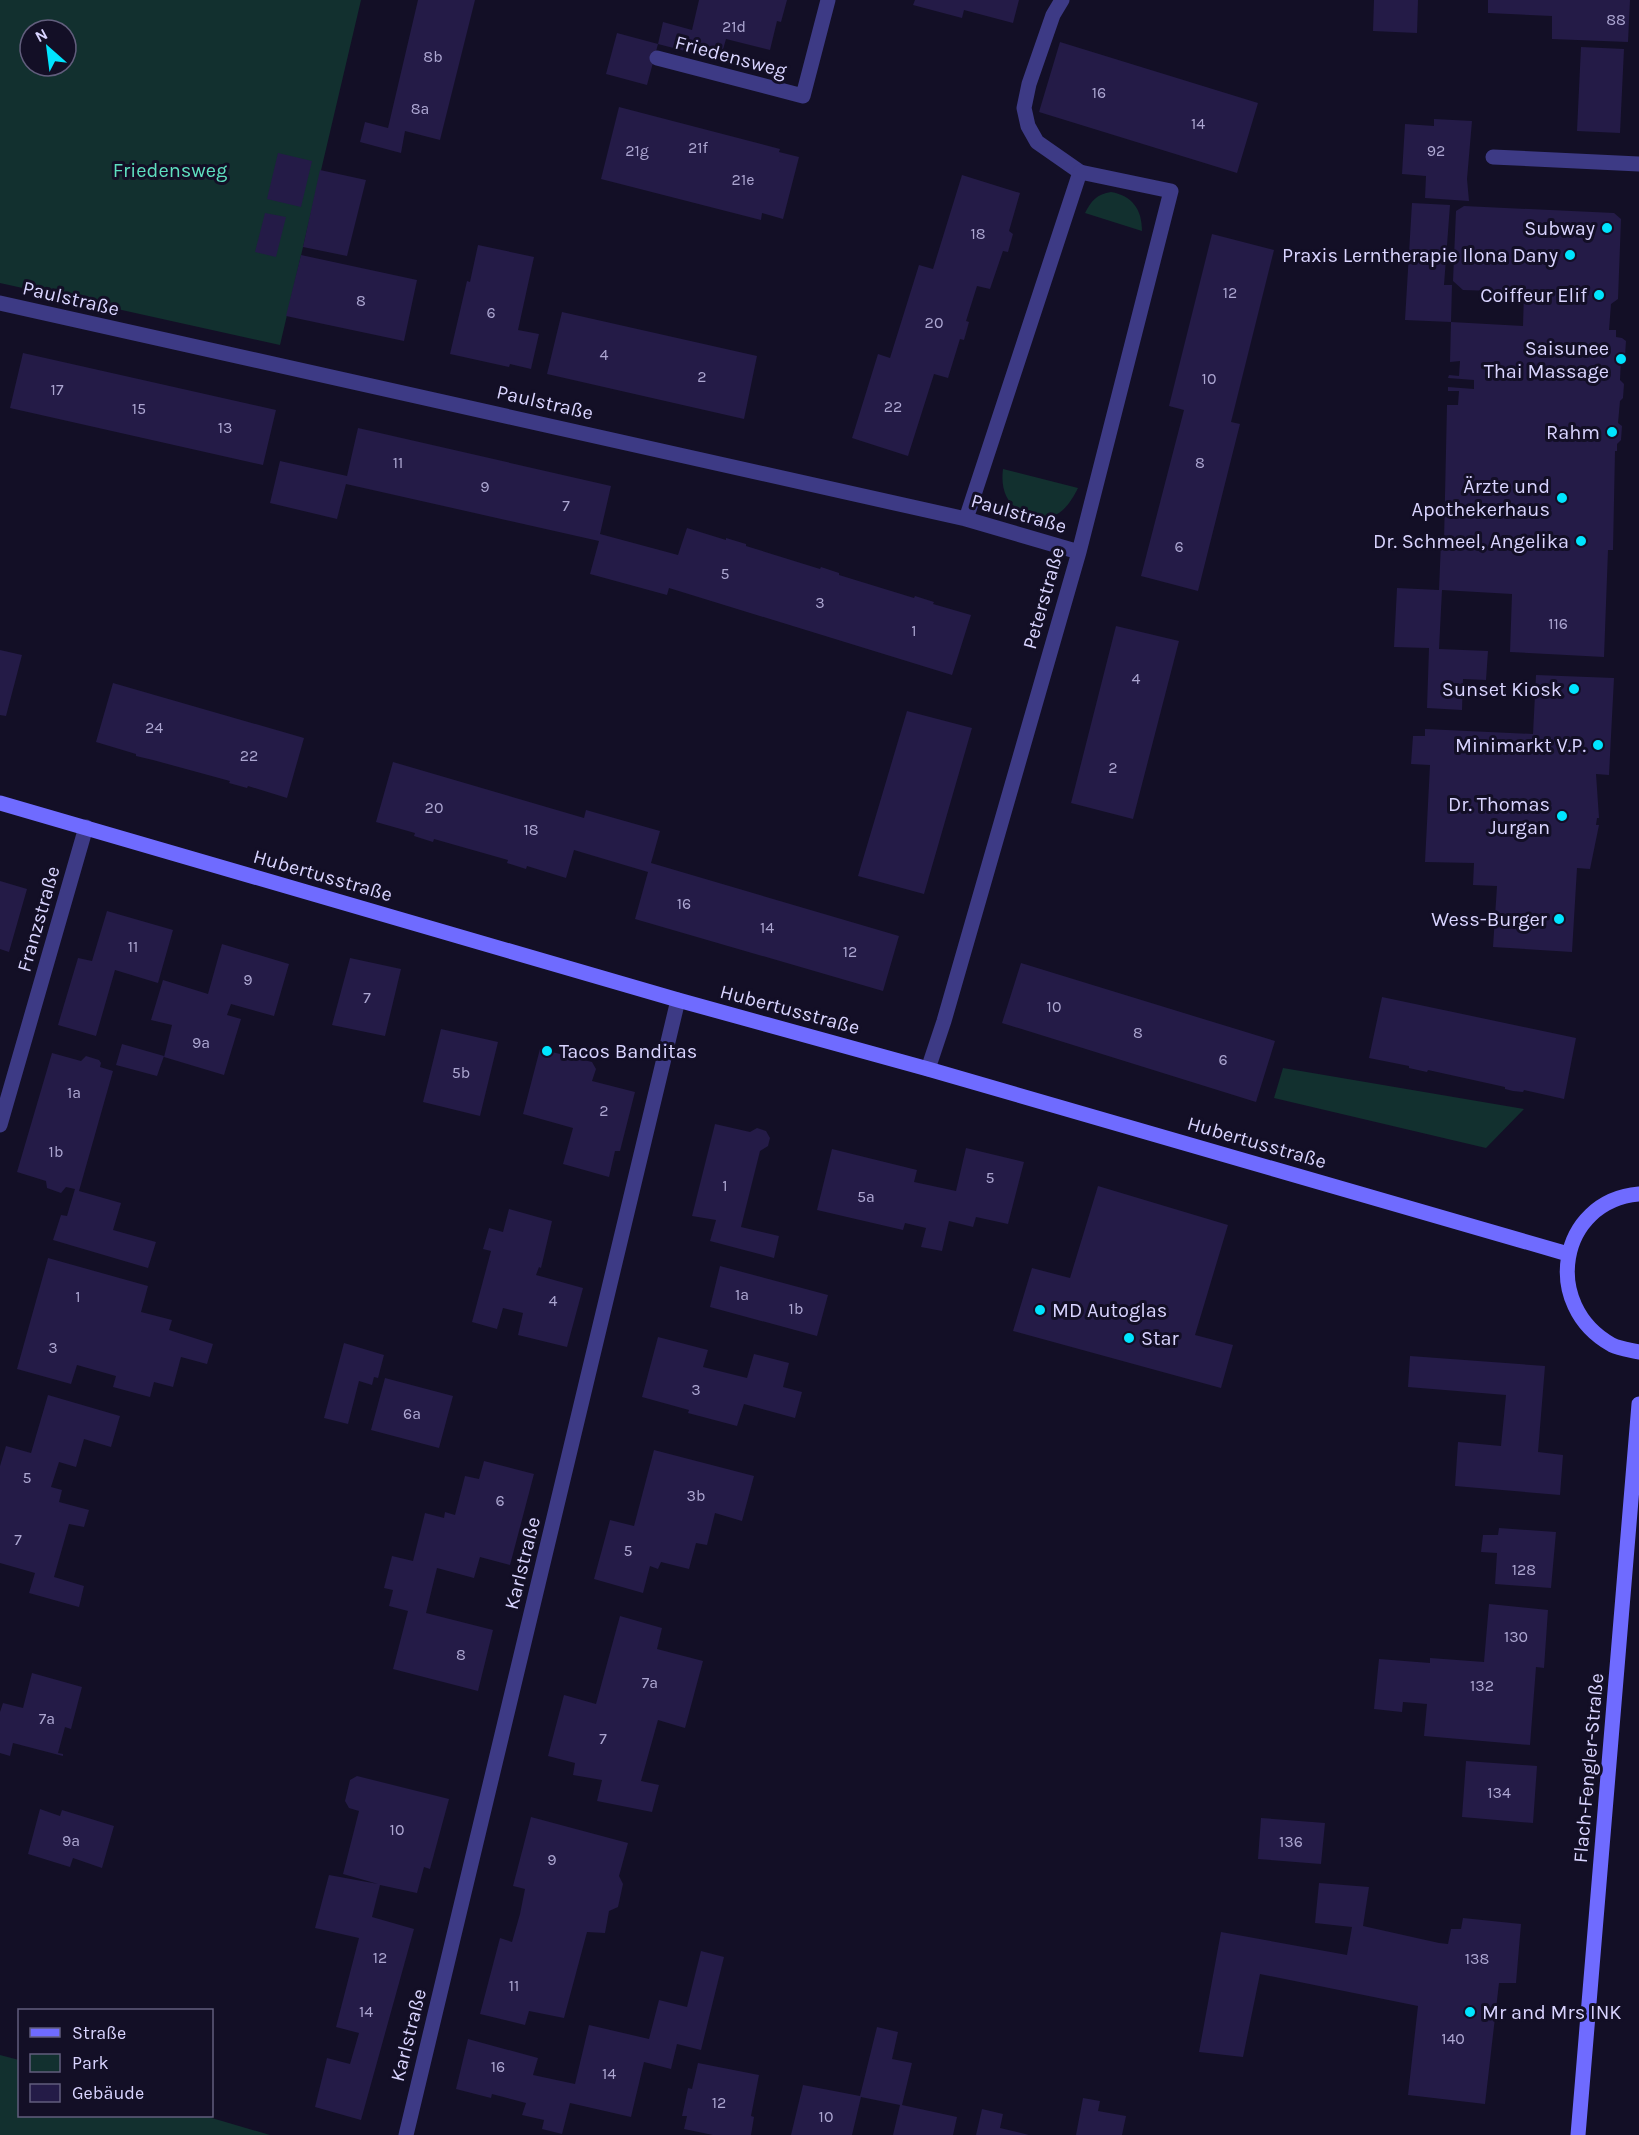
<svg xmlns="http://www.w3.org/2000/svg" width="1639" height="2135" viewBox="0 0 1639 2135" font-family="Karla,sans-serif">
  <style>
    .green { fill: #12302f; fill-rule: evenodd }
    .building { fill: #241b47 }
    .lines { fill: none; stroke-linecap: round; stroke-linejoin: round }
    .lane { stroke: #3d3a85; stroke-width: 15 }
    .street { stroke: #3d3a85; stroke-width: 15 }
    .secondary { stroke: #6f6bff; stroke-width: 15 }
    .poi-dot { fill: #00e5ff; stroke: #130f26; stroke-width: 2 }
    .labels { text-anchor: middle; stroke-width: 6; stroke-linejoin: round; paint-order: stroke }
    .number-label { font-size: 16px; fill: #aca6d1 }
    .street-label { font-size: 20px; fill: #d9d4ff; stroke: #130f26 }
    .park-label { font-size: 20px; fill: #5fe0c0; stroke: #130f26 }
    .poi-label { font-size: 20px; fill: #d9d4ff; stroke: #130f26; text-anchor: end }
  </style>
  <rect width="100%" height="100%" fill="#130f26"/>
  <!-- green -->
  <path class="green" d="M 0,0 L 361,0 L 280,345 L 0,283 ZM 30,30 L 66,30 L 66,66 L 30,66 Z
    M 1111,192 C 1133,196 1142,210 1142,231 L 1085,213 C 1091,201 1097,194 1111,192 Z
    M 1003,469 L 1078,488 C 1073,498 1065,512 1053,516 C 1047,518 1040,516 1034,515 C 1009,510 1000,493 1003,469 Z
    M 1283,1068 L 1524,1109 L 1486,1148 L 1274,1098 Z
    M 0,2055 L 19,2060 L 20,2116 L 205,2116 L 270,2135 L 0,2135 Z"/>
  <!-- building -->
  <path class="building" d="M 418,0 L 475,0 L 440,140 L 405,131 L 401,153 L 360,142 L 365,122 L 388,128 Z
    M 699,0 L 787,0 L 781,22 L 777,21 L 770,50 L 726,39 L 720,60 L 658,44 L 663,22 L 692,30 Z
    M 915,0 L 1019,0 L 1013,23 L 964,10 L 962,18 L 913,5 Z
    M 1374,0 L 1418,0 L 1417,33 L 1373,31 Z
    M 1488,0 L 1630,0 L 1628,42 L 1552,39 L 1552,16 L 1488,13 Z
    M 617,33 L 658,44 L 647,85 L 606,74 Z
    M 1060,42 L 1258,103 L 1237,173 L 1039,112 Z
    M 1581,47 L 1624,49 L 1620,133 L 1577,131 Z
    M 619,107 L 780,149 L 779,152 L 799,157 L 783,219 L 762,213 L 761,220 L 601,179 Z
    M 1434,119 L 1472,121 L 1467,179 L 1469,201 L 1425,198 L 1426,176 L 1402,174 L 1405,124 L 1434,126 Z
    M 278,153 L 312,161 L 301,207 L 267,199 Z
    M 320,170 L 366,180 L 347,256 L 303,247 Z
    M 962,175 L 1020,193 L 1009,231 L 1013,234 L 1008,252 L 1003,251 L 990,289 L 977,286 L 966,321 L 969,322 L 964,340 L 960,339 L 948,378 L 934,374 L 908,456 L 852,438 L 878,354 L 890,358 L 919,265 L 933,269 Z
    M 1412,203 L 1450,205 L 1444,285 L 1452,285 L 1451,322 L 1405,320 Z
    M 1464,206 L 1614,213 L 1621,219 L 1618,299 L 1611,304 L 1609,330 L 1616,330 L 1616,337 L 1622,338 L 1626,341 L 1625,356 L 1621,359 L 1620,380 L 1624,384 L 1623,398 L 1620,401 L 1618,423 L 1622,426 L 1621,440 L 1617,444 L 1617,451 L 1615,451 L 1613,550 L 1608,550 L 1604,657 L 1510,652 L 1512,594 L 1442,590 L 1439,649 L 1488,651 L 1486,680 L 1463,679 L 1462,710 L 1427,708 L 1429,648 L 1394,647 L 1397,588 L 1439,590 L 1441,542 L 1444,542 L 1447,405 L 1458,405 L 1459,391 L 1448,391 L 1448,387 L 1474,389 L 1474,380 L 1448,378 L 1449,375 L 1459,376 L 1460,361 L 1450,362 L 1451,322 L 1523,326 L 1524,292 L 1463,290 L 1453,281 L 1456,211 Z
    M 265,213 L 286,217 L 276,257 L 255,252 Z
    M 1212,234 L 1274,250 L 1231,422 L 1240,424 L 1198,591 L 1141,576 L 1184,410 L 1169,406 Z
    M 478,245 L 534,257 L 518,330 L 539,334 L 531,369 L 510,364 L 509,367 L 450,354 L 467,281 L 470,282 Z
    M 301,255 L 417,280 L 404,341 L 286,316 Z
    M 562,312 L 757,356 L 744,419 L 547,374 Z
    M 23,353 L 276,410 L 263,465 L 10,408 Z
    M 358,428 L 611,486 L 600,534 L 678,555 L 687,528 L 726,540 L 726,538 L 746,544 L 746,546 L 820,569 L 821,567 L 839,573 L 839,575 L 914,598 L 915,596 L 934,602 L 933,604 L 971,615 L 952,675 L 669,588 L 667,595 L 590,574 L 599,541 L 346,484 L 337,519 L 270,503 L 280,461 L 347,476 Z
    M 1116,626 L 1179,641 L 1133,819 L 1071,803 Z
    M 0,650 L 22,655 L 6,716 L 0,715 Z
    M 1536,675 L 1614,678 L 1609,775 L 1596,774 L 1599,818 L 1597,818 L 1596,825 L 1599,825 L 1590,869 L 1577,868 L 1572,952 L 1493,947 L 1497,886 L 1473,885 L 1474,863 L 1425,862 L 1430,765 L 1411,764 L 1413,736 L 1425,736 L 1425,729 L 1533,734 Z
    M 113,683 L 304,738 L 287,798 L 248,786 L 247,788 L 229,783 L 230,781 L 153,760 L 136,756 L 136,754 L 96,742 Z
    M 907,711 L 972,728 L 924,894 L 858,876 Z
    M 393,762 L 584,818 L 586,810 L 660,831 L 651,863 L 899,936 L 883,991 L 635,919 L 648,872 L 574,850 L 566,878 L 527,866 L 526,869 L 507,863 L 508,860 L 434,839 L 433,842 L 414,836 L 415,833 L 376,822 Z
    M 0,881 L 27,889 L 9,952 L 0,949 Z
    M 107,911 L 173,930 L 158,983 L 115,970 L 96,1036 L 58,1025 L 78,958 L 92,961 Z
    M 222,944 L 289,964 L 274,1016 L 231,1004 L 227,1015 L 241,1019 L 224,1075 L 164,1057 L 172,1025 L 151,1020 L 163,980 L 208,994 Z
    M 350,958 L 401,969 L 385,1036 L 332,1025 Z
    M 1021,963 L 1275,1041 L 1256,1102 L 1002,1023 Z
    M 1382,997 L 1576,1038 L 1564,1099 L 1524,1090 L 1523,1092 L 1513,1091 L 1505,1089 L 1505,1087 L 1428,1070 L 1427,1072 L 1409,1068 L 1409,1066 L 1369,1058 Z
    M 441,1029 L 498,1042 L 480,1116 L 423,1102 Z
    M 122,1044 L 164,1056 L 157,1076 L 116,1065 Z
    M 540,1049 L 592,1062 L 596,1069 L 592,1081 L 635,1092 L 620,1151 L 615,1151 L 609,1177 L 563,1164 L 573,1128 L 523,1114 Z
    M 52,1053 L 81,1061 L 86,1056 L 99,1060 L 101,1063 L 100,1067 L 113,1071 L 79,1191 L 121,1203 L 113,1230 L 156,1242 L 148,1268 L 53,1240 L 61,1215 L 67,1216 L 75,1189 L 66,1187 L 61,1193 L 47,1188 L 46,1181 L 17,1172 Z
    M 715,1124 L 750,1132 L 757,1128 L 766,1131 L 770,1138 L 768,1146 L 760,1151 L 741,1227 L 779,1236 L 774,1258 L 710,1241 L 716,1220 L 692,1216 Z
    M 966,1148 L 1024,1162 L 1008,1224 L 976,1217 L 973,1227 L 949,1221 L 942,1251 L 921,1247 L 926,1228 L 905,1223 L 903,1230 L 817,1210 L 832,1149 L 917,1170 L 914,1182 L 956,1191 Z
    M 1098,1186 L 1228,1225 L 1195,1335 L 1233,1345 L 1221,1388 L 1013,1331 L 1032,1268 L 1070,1278 Z
    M 509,1209 L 552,1221 L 541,1268 L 539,1267 L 536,1275 L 583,1288 L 567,1347 L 518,1335 L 523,1313 L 503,1308 L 497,1329 L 472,1322 L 491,1251 L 483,1249 L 489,1228 L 503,1232 Z
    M 48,1258 L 148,1286 L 141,1312 L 172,1320 L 169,1330 L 213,1344 L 207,1364 L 181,1357 L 173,1387 L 154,1382 L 150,1397 L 113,1387 L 116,1376 L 77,1365 L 71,1384 L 17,1369 Z
    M 720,1266 L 828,1295 L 817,1336 L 710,1307 Z
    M 658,1337 L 708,1350 L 703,1367 L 747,1378 L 754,1354 L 789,1363 L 783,1387 L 802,1392 L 795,1418 L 744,1404 L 737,1426 L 688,1413 L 689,1410 L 642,1397 Z
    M 344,1343 L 384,1355 L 378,1378 L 374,1377 L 372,1385 L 359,1381 L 348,1424 L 324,1418 Z
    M 1410,1356 L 1545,1366 L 1538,1452 L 1563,1455 L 1560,1495 L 1455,1486 L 1458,1442 L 1501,1446 L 1506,1395 L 1408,1387 Z
    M 385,1378 L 453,1396 L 439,1448 L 371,1430 Z
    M 48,1395 L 120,1416 L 111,1447 L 84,1439 L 76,1467 L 59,1462 L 51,1487 L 62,1490 L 59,1502 L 89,1510 L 84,1527 L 69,1524 L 54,1577 L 84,1586 L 79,1607 L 29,1593 L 35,1573 L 0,1563 L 0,1466 L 6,1446 L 31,1453 Z
    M 654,1450 L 754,1476 L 742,1521 L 715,1513 L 707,1545 L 696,1543 L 689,1569 L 661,1562 L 658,1569 L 650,1566 L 643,1593 L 594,1579 L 610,1520 L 634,1526 Z
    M 484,1461 L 534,1474 L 510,1565 L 480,1557 L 474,1578 L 437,1568 L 426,1613 L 493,1630 L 478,1691 L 393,1669 L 408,1611 L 389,1606 L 393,1590 L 384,1588 L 392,1556 L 413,1561 L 425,1513 L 444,1518 L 445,1512 L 455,1515 L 465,1476 L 479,1479 Z
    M 1499,1528 L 1556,1532 L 1551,1588 L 1495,1584 L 1497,1553 L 1481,1552 L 1483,1535 L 1498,1535 Z
    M 1489,1604 L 1548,1610 L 1544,1668 L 1536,1667 L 1530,1745 L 1424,1736 L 1427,1704 L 1403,1702 L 1402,1712 L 1374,1709 L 1379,1659 L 1430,1663 L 1430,1658 L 1484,1662 Z
    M 620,1616 L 662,1628 L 657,1649 L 703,1661 L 685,1728 L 658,1720 L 641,1781 L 659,1785 L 652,1812 L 597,1801 L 602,1780 L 573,1775 L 575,1763 L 548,1756 L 564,1695 L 596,1704 Z
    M 32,1673 L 82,1687 L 71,1729 L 65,1727 L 58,1753 L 63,1754 L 63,1756 L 13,1743 L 10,1756 L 0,1753 L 0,1712 L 3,1703 L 23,1708 Z
    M 1466,1761 L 1537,1766 L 1533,1823 L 1462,1817 Z
    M 357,1776 L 449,1799 L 430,1869 L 424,1867 L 417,1893 L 380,1885 L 372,1917 L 414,1929 L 361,2120 L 315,2107 L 327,2058 L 350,2064 L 359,2033 L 336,2027 L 359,1938 L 315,1928 L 329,1875 L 378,1884 L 343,1874 L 359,1811 L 349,1808 L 345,1801 L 350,1780 Z
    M 40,1809 L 60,1816 L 62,1810 L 114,1826 L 102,1868 L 73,1858 L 70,1867 L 28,1854 Z
    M 531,1817 L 628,1843 L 619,1876 L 623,1884 L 618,1907 L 609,1911 L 605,1933 L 587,1932 L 564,2018 L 529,2011 L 525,2025 L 480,2014 L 500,1938 L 512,1942 L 520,1914 L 525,1889 L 513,1886 Z
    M 1261,1818 L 1325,1823 L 1321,1864 L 1258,1859 Z
    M 1319,1883 L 1369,1887 L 1363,1926 L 1439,1943 L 1448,1944 L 1451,1929 L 1461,1929 L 1463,1918 L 1521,1924 L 1516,1983 L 1499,1983 L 1485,2104 L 1408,2095 L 1418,2006 L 1260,1974 L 1243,2057 L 1199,2052 L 1221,1932 L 1347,1955 L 1352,1927 L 1315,1923 Z
    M 701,1951 L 724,1957 L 701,2050 L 677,2044 L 671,2069 L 644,2062 L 631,2117 L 570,2103 L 562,2134 L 542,2129 L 544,2120 L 522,2115 L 526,2103 L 492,2094 L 491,2098 L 456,2089 L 468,2039 L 538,2058 L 533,2075 L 575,2084 L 589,2025 L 649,2039 L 659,2000 L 687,2007 Z
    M 877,2027 L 898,2032 L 892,2059 L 912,2063 L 902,2105 L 957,2117 L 953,2135 L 893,2135 L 900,2105 L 861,2097 L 852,2135 L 791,2135 L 803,2085 L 860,2096 Z
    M 698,2063 L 759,2075 L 751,2116 L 754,2117 L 751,2135 L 713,2135 L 684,2129 L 687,2116 L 682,2116 L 688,2088 L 692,2089 Z
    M 1083,2098 L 1100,2101 L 1098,2111 L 1126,2116 L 1122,2135 L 1076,2135 Z
    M 982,2109 L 1003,2114 L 1000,2128 L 1029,2135 L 976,2135 Z"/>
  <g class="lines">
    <!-- lane -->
    <path class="lane" d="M 1062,0 L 1053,15 L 1029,84 L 1024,108 L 1028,126 L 1037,142 L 1080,172
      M 1493,157 L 1639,164"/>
    <!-- street -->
    <path class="street" d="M 657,58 L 803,96 L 828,0
      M 0,303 L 966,519 L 1079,552
      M 928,1069 L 944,1021 L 1079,552 L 1171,191 L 1080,172 L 966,519
      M 0,1125 L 86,827
      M 406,2135 L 678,1000"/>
    <!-- secondary -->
    <path class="secondary" d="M 0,803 L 678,1000 L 928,1069 L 1568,1254
      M 1639,1194 C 1558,1201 1541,1306 1612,1345 C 1620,1349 1631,1350 1639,1352
      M 1578,2135 L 1639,1404"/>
  </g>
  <!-- markers -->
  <g class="poi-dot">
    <circle cx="1607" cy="228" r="6"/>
    <circle cx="1570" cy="255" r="6"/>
    <circle cx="1599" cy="295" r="6"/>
    <circle cx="1621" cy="359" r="6"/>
    <circle cx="1612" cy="432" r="6"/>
    <circle cx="1562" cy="498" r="6"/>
    <circle cx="1581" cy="541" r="6"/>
    <circle cx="1574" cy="689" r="6"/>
    <circle cx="1598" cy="745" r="6"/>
    <circle cx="1562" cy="816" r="6"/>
    <circle cx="1559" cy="919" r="6"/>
    <circle cx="547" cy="1051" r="6"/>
    <circle cx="1040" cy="1310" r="6"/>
    <circle cx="1129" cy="1338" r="6"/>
    <circle cx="1470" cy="2012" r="6"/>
  </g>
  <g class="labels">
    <!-- number labels -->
    <g class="number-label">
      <text x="1616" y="25">88</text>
      <text x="734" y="32">21d</text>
      <text x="433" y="62">8b</text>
      <text x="1099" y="98">16</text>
      <text x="420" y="114">8a</text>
      <text x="1198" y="129">14</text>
      <text x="698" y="153">21f</text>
      <text x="637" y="156">21g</text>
      <text x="1436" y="156">92</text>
      <text x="743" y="185">21e</text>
      <text x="978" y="239">18</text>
      <text x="1230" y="298">12</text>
      <text x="361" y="306">8</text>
      <text x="491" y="318">6</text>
      <text x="934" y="328">20</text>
      <text x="604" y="360">4</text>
      <text x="702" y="382">2</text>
      <text x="1209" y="384">10</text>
      <text x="57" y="395">17</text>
      <text x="893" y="412">22</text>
      <text x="139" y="414">15</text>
      <text x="225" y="433">13</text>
      <text x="398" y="468">11</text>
      <text x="1200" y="468">8</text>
      <text x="485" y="492">9</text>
      <text x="566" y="511">7</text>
      <text x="1179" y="552">6</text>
      <text x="725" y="579">5</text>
      <text x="820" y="608">3</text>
      <text x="1558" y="629">116</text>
      <text x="914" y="636">1</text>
      <text x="1136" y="684">4</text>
      <text x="154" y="733">24</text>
      <text x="249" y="761">22</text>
      <text x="1113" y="773">2</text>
      <text x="434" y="813">20</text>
      <text x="531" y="835">18</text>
      <text x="684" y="909">16</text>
      <text x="767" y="933">14</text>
      <text x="133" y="952">11</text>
      <text x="850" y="957">12</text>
      <text x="248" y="985">9</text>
      <text x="367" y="1003">7</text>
      <text x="1054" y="1012">10</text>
      <text x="1138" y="1038">8</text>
      <text x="201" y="1048">9a</text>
      <text x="1223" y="1065">6</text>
      <text x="461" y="1078">5b</text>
      <text x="74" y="1098">1a</text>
      <text x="604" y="1116">2</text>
      <text x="56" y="1157">1b</text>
      <text x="990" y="1183">5</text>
      <text x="725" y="1191">1</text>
      <text x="866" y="1202">5a</text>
      <text x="742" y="1300">1a</text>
      <text x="78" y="1302">1</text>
      <text x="553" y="1306">4</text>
      <text x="796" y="1314">1b</text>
      <text x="53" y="1353">3</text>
      <text x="696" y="1395">3</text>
      <text x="412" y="1419">6a</text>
      <text x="27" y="1483">5</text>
      <text x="696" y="1501">3b</text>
      <text x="500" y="1506">6</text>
      <text x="18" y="1545">7</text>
      <text x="628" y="1556">5</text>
      <text x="1524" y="1575">128</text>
      <text x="1516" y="1642">130</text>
      <text x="461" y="1660">8</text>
      <text x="650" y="1688">7a</text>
      <text x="1482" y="1691">132</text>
      <text x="47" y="1724">7a</text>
      <text x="603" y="1744">7</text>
      <text x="1499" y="1798">134</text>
      <text x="397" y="1835">10</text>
      <text x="71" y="1846">9a</text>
      <text x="1291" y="1847">136</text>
      <text x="552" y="1865">9</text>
      <text x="380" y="1963">12</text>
      <text x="1477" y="1964">138</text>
      <text x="514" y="1991">11</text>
      <text x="366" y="2017">14</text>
      <text x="1453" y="2044">140</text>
      <text x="498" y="2072">16</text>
      <text x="609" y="2079">14</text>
      <text x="719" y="2108">12</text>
      <text x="826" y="2122">10</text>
    </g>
    <!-- street labels -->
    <g class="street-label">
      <text transform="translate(731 56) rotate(15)" y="7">Friedensweg</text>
      <text transform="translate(71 298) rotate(13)" y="7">Paulstraße</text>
      <text transform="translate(545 402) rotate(13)" y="7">Paulstraße</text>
      <text transform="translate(1019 513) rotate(16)" y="7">Paulstraße</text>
      <text transform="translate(1043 598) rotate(-74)" y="7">Peterstraße</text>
      <text transform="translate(323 875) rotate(16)" y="7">Hubertusstraße</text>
      <text transform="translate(38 919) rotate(-74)" y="7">Franzstraße</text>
      <text transform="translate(790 1009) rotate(15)" y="7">Hubertusstraße</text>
      <text transform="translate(1257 1142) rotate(16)" y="7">Hubertusstraße</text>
      <text transform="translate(522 1563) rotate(-76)" y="7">Karlstraße</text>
      <text transform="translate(1588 1768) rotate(-85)" y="7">Flach-Fengler-Straße</text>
      <text transform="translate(408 2035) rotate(-76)" y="7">Karlstraße</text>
    </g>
    <!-- park labels -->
    <g class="park-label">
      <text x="170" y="177">Friedensweg</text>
    </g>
    <!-- poi labels -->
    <g class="poi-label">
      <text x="1595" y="235">Subway</text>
      <text x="1558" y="262">Praxis Lerntherapie Ilona Dany</text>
      <text x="1587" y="302">Coiffeur Elif</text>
      <text x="1609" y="355">Saisunee<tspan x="1609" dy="23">Thai Massage</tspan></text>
      <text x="1600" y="439">Rahm</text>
      <text x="1550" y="493">Ärzte und<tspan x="1550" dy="23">Apothekerhaus</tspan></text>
      <text x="1569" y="548">Dr. Schmeel, Angelika</text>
      <text x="1562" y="696">Sunset Kiosk</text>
      <text x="1586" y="752">Minimarkt V.P.</text>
      <text x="1550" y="811">Dr. Thomas<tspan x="1550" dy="23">Jurgan</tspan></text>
      <text x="1547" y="926">Wess-Burger</text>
      <text x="559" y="1058" text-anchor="start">Tacos Banditas</text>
      <text x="1052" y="1317" text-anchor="start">MD Autoglas</text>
      <text x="1141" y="1345" text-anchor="start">Star</text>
      <text x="1482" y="2019" text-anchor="start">Mr and Mrs INK</text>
    </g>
  </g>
  <!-- legend -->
  <rect x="18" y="2009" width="195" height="108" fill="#130f26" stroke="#625e7d" stroke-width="1.5"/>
  <rect x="30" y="2028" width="30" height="9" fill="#6f6bff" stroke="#625e7d" stroke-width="1.5"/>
  <text x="72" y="2039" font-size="18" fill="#d9d4ff">Straße</text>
  <rect x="30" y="2054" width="30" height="18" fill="#12302f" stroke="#625e7d" stroke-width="1.5"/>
  <text x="72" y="2069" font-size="18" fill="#d9d4ff">Park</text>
  <rect x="30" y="2084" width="30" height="18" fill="#241b47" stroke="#625e7d" stroke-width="1.5"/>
  <text x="72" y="2099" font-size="18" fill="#d9d4ff">Gebäude</text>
  <!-- north arrow -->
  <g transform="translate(48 48) rotate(332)"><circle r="28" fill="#130f26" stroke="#625e7d" stroke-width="1.5"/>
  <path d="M0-4.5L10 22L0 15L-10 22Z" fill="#00e5ff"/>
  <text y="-9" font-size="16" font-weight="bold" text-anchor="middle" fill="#d9d4ff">N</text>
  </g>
</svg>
